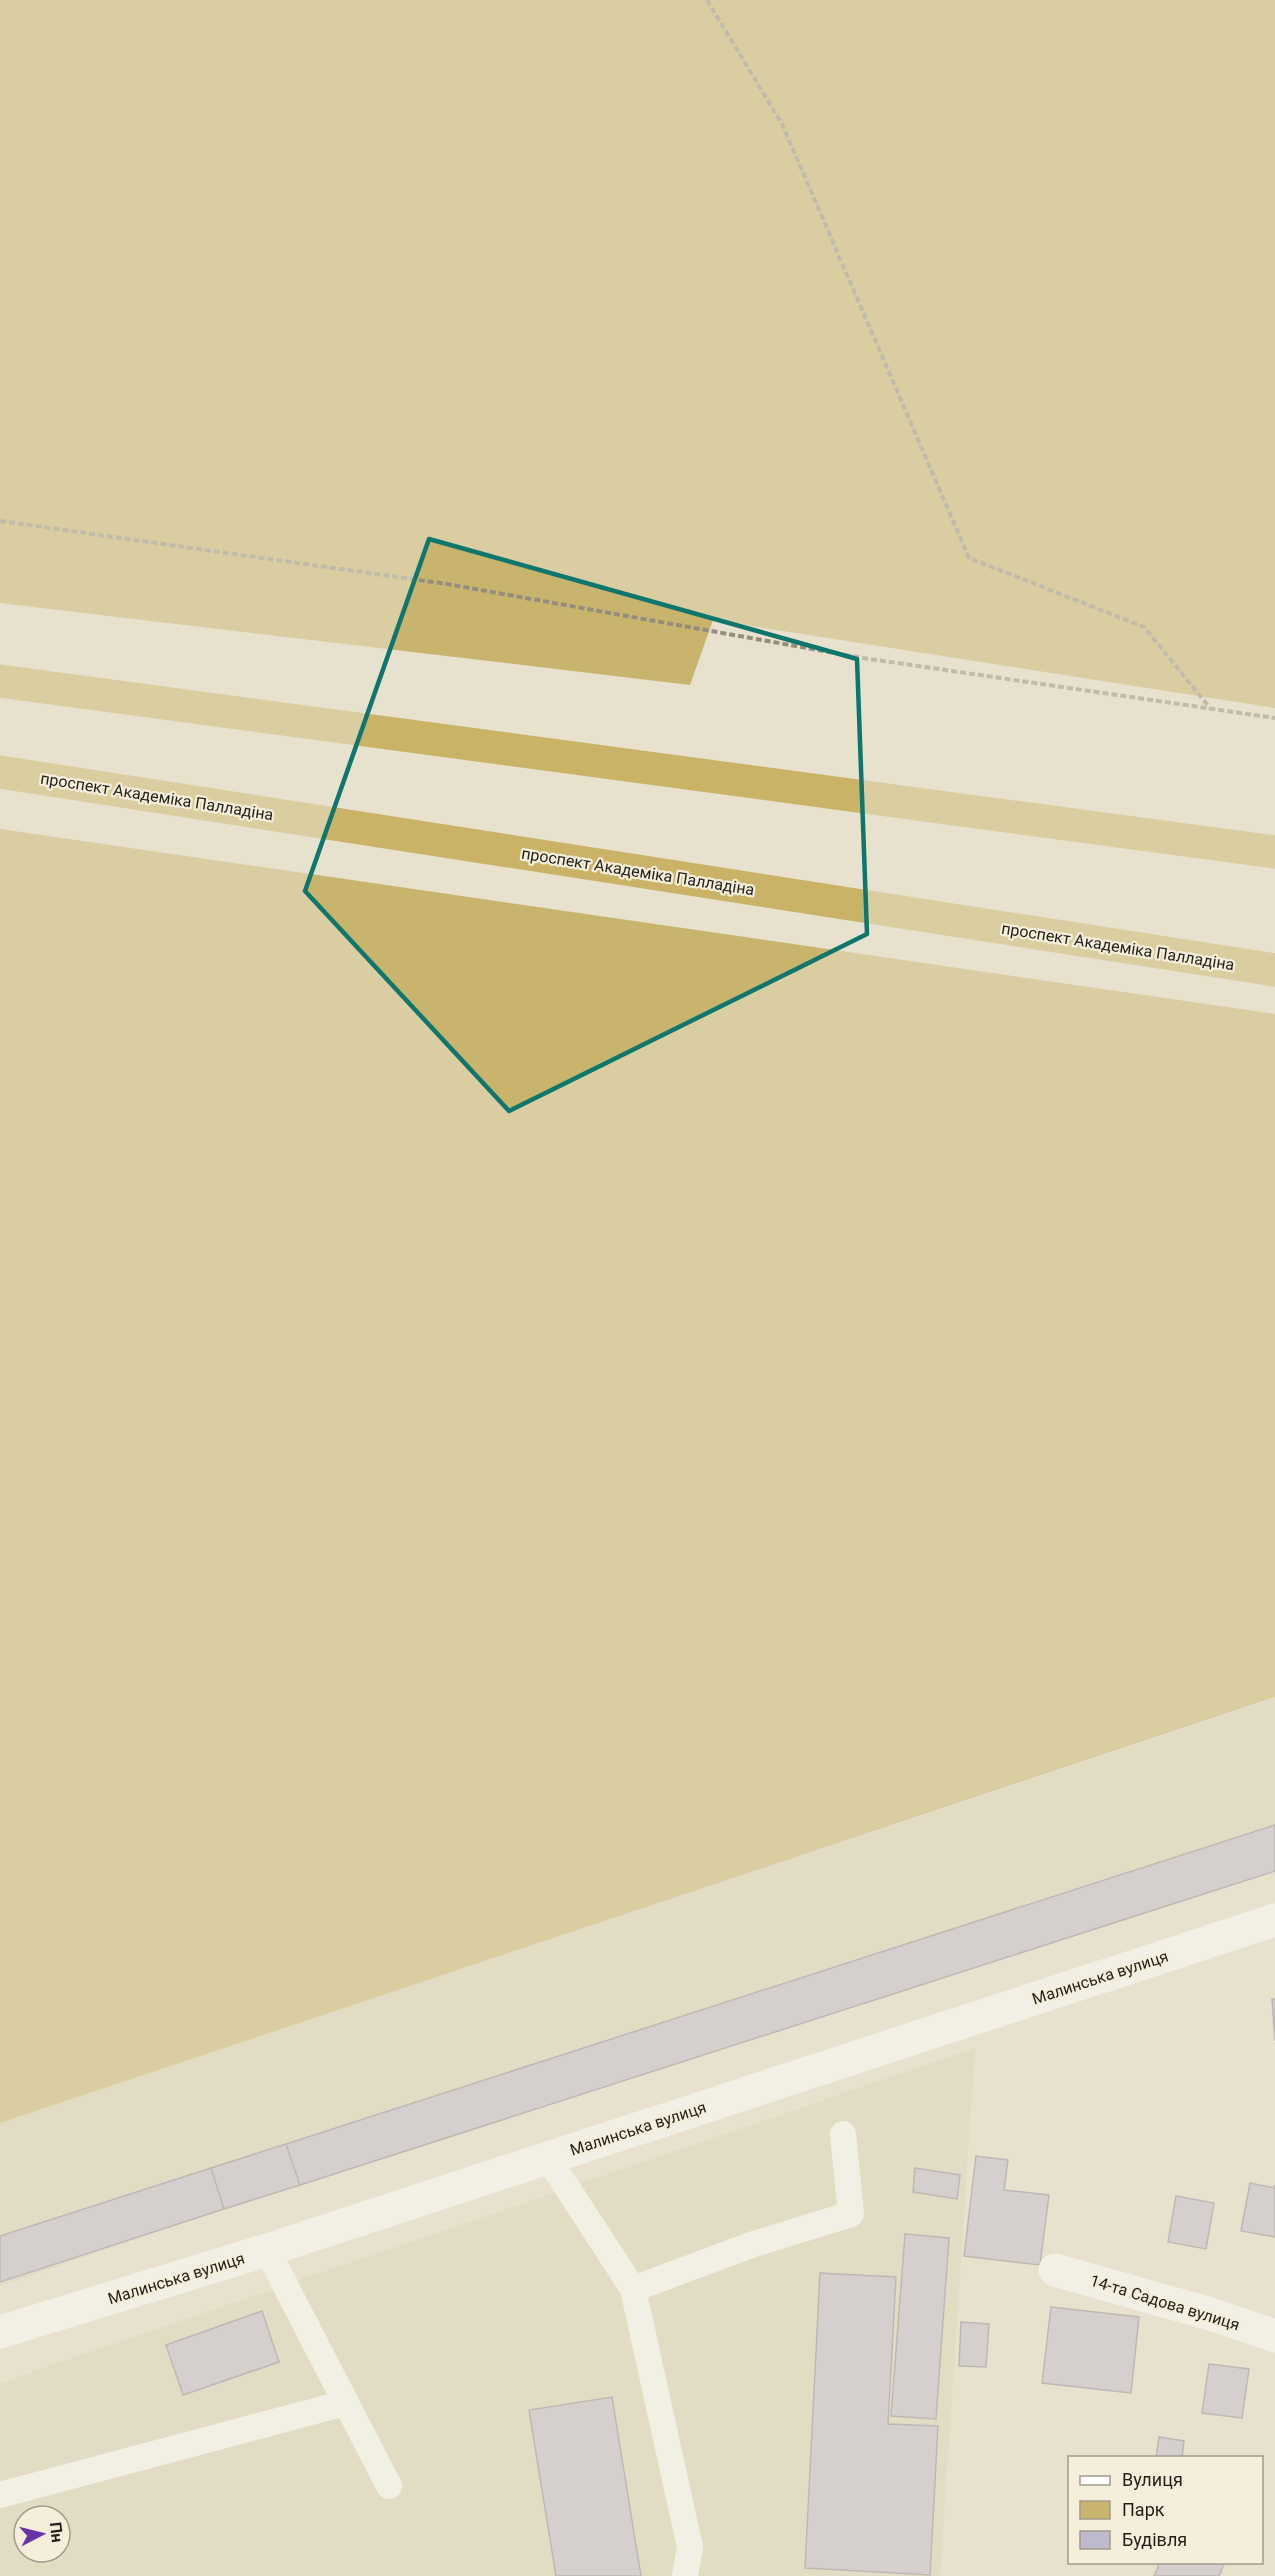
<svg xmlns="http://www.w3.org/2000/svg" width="1275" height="2576" viewBox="0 0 1275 2576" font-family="Roboto,sans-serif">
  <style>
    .built { fill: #dcd4ba; fill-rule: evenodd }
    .green { fill: #c9b46d }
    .building { fill: #bfb9cc; stroke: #8c8698; stroke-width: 1.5 }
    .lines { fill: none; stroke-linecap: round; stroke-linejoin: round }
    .path { stroke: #938e7f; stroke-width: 4; stroke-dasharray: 6 3; stroke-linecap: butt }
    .service { stroke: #fff; stroke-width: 26 }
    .minor { stroke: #fff; stroke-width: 33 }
    .trunk { stroke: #cab367; stroke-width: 33 }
    .marked { fill: none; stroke: #0f766e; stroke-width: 4.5; stroke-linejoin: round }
    .labels { text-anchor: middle; stroke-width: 4.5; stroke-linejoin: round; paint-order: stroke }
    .street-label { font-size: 16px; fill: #221f18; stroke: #f5eeda }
  </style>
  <rect width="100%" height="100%" fill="#e7e1cd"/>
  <!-- built -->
  <path class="built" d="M 1275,1698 L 1275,1871 L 224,2209 L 0,2286 L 0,2123 Z
    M 975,2048 L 940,2576 L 0,2576 L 0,2383 ZM 24,2516 L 60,2516 L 60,2552 L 24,2552 Z"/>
  <!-- green -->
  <path class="green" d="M 0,0 L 1275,0 L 1275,708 L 713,620 L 690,685 L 0,603 Z
    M 0,829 L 1275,1014 L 1275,1697 L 0,2123 Z"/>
  <!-- building -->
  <path class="building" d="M 1275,1825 L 1275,1871 L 300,2185 L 286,2144 Z
    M 1272,1999 L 1275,1999 L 1275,2041 Z
    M 286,2144 L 300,2185 L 224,2209 L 211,2168 Z
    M 976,2156 L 1008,2160 L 1004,2190 L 1049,2195 L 1040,2265 L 964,2256 Z
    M 211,2168 L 224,2209 L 0,2282 L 0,2236 Z
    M 915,2168 L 960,2175 L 957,2199 L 913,2192 Z
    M 1250,2183 L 1274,2188 L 1275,2185 L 1275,2237 L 1241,2231 Z
    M 1176,2196 L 1214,2203 L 1206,2249 L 1168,2242 Z
    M 905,2234 L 949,2238 L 936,2419 L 891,2416 Z
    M 820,2273 L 896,2277 L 888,2424 L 938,2426 L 930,2575 L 805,2568 Z
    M 1051,2307 L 1139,2317 L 1131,2393 L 1042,2383 Z
    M 262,2311 L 279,2362 L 183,2395 L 166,2345 Z
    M 961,2322 L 989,2324 L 986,2367 L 959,2366 Z
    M 1209,2364 L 1249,2369 L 1242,2418 L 1202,2413 Z
    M 612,2397 L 641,2576 L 556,2576 L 529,2410 Z
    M 1159,2437 L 1184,2441 L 1182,2458 L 1156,2458 Z
    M 1160,2562 L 1225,2562 L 1219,2576 L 1154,2576 Z"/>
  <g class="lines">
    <!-- path -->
    <path class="path" d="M 707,0 L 782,124 L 969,558 L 1144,627 L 1210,708
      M 0,521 L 447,584 L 863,658 L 1275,718"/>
    <!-- service -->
    <path class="service" d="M 548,2158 L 633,2289 L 690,2547 L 685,2576
      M 267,2250 L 389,2486
      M 633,2289 L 754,2244 L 851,2214 L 843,2134
      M 0,2495 L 345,2403"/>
    <!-- minor -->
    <path class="minor" d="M 1055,2270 L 1211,2314 L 1275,2336
      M 0,2332 L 267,2250 L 1275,1920"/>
    <!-- trunk -->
    <path class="trunk" d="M 0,681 L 1275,852
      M 0,772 L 1275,970"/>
  </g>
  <!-- marked area -->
  <path d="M0 0H1275V2576H0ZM 429,539 L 857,659 L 867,934 L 509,1111 L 305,891 Z" fill="#e7e1cd" fill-opacity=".55" fill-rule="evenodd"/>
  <path class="marked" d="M 429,539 L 857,659 L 867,934 L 509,1111 L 305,891 Z"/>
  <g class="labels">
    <!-- street labels -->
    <g class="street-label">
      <text transform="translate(157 796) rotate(9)" y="6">проспект Академіка Палладіна</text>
      <text transform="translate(638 871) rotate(9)" y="6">проспект Академіка Палладіна</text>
      <text transform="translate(1118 946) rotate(9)" y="6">проспект Академіка Палладіна</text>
      <text transform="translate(1100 1977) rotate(-18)" y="6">Малинська вулиця</text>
      <text transform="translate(638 2128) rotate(-18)" y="6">Малинська вулиця</text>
      <text transform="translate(176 2278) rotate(-17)" y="6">Малинська вулиця</text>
      <text transform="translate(1165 2302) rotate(17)" y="6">14-та Садова вулиця</text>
    </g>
  </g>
  <!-- legend -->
  <rect x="1068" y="2456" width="195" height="108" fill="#f5eeda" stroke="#a19b8c" stroke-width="1.5"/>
  <rect x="1080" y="2476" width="30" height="9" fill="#ffffff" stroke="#a19b8c" stroke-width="1.5"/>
  <text x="1122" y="2486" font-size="18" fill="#221f18">Вулиця</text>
  <rect x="1080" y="2501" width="30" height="18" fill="#c9b46d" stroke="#a19b8c" stroke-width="1.5"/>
  <text x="1122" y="2516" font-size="18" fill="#221f18">Парк</text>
  <rect x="1080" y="2531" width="30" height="18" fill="#bfb9cc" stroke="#a19b8c" stroke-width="1.5"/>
  <text x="1122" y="2546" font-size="18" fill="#221f18">Будівля</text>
  <!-- north arrow -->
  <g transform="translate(42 2534) rotate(83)"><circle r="28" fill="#f5eeda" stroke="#a19b8c" stroke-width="1.5"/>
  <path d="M0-4.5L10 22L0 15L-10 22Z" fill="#6a32a9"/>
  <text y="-9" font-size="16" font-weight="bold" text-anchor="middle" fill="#221f18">Пн</text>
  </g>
</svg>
